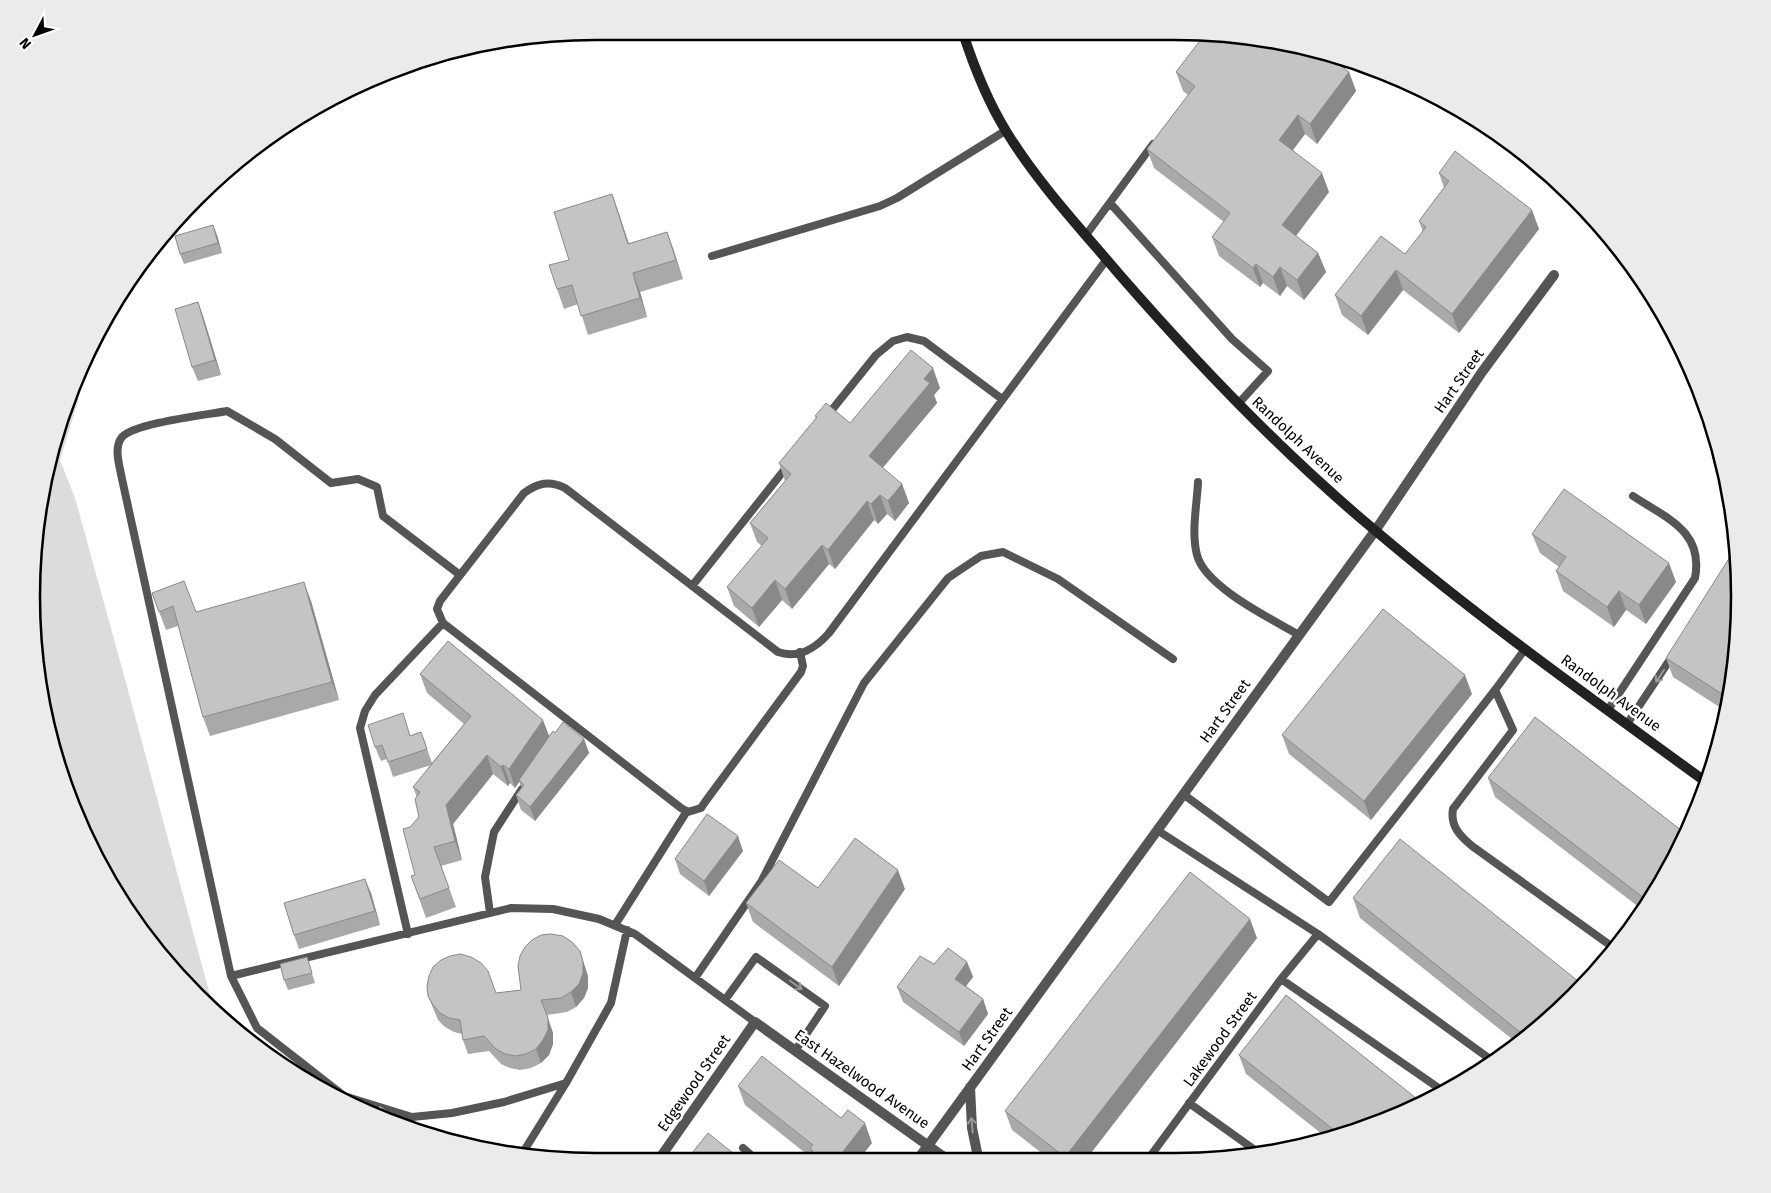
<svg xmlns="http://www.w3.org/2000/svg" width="1771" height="1193" viewBox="0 0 1771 1193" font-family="'Fira Sans',sans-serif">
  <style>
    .green { fill: #dcdcdc }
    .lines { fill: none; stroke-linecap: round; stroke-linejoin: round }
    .service { stroke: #555; stroke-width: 8 }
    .minor { stroke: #555; stroke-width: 10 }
    .secondary { stroke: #222; stroke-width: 10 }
    .wall { fill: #a9a9a9 }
    .shaded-wall { fill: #898989 }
    .building { fill: #c4c4c4; stroke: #898989 }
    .oneway { stroke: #999 }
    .labels { text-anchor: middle; stroke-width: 5; stroke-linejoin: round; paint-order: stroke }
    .street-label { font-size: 15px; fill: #000; stroke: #fff }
    .rim { fill: none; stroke: #000; stroke-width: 2.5 }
  </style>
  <rect width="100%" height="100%" fill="#fff"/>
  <!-- green -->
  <path class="green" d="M 73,385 L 78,401 L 60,460 L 75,498 L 125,679 L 214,1010 L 197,996 L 107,879 L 61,778 L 42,707 L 32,559 L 50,450 Z"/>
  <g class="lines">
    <!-- service -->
    <path class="service" d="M 1110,203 L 1232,339 L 1268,371 L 1238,404
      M 1086,235 L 1153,144
      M 712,256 L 880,206 L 897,198 L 1005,131
      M 827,416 L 876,355 L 893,341 L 907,337 L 924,341 L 1002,399
      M 1198,482 C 1197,505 1191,532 1197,555 C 1205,587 1272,619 1299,635
      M 692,586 L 789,464
      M 800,652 L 803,666 L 801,672 L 705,802 L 701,808 L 688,812 L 681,808 L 443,623 L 437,609 L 440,601 L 524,493 C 538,483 549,480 565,488 L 778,652 C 798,659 816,648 829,633 L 1107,259
      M 1495,690 L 1513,730 L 1453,809 C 1450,826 1460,836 1472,846 L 1614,948
      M 1608,710 L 1695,578 C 1704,531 1666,518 1633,496
      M 1627,724 L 1673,655
      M 1183,794 L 1329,902 L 1495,690 L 1525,649
      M 1157,830 L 1318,934 L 1494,1062
      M 490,913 L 485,877 L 494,832 L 522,789
      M 615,925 L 687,811
      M 627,930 L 611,1003 L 566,1083 L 504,1102 L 452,1113 L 412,1117 L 344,1096 L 257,1028 L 231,976 L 511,908 L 553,909 L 599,919 L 635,934 L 755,1022
      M 408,934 L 360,728 L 365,711 L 375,695 L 443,623
      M 231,976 L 122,479 C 120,467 113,448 122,437 C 135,423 206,415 227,411 L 275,439 L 331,483 L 358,479 L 377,487 L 383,516 L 460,575
      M 695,978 L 761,882 L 864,683 L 948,578 L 981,556 L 1003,552 L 1058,579 L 1173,659
      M 1281,979 L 1443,1091
      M 725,1000 L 756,957 L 825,1006 L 795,1051
      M 1189,1103 L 1259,1153
      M 743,1148 L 759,1162
      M 522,1154 L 566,1083
      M 1146,1162 L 1281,979 L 1318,934"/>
    <!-- minor -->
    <path class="minor" d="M 970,1087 L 972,1128 L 979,1162
      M 657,1162 L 755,1022 L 951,1162
      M 916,1162 L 1375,531 L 1482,372 L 1554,275"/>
    <!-- secondary -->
    <path class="secondary" d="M 963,33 C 974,67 987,100 1006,131 C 1037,182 1080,228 1119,274 C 1199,366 1283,454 1377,532 C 1482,621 1595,701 1706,782"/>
  </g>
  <!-- wall -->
  <path class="wall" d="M 1284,42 L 1348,64 L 1344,69 L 1349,72 L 1356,91 L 1317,144 L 1305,134 L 1293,150 L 1329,192 L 1296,236 L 1318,253 L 1326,272 L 1304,300 L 1287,286 L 1280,296 L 1263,283 L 1260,287 L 1219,256 L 1212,237 L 1224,222 L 1154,168 L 1147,149 L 1188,95 L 1183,91 L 1176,72 Z
    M 1439,173 L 1539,229 L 1459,333 L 1403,290 L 1368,335 L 1342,315 L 1335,295 L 1405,254 L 1423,232 L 1419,221 L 1444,188 Z
    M 612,194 L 619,214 L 629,244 L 667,232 L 683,279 L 640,292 L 647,317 L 588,335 L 578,304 L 564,309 L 557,289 L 569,260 Z
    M 217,235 L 222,253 L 184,264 L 180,254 Z
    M 203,316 L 221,375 L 198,381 L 192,367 Z
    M 940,388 L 934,395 L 937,403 L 882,468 L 902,484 L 909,503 L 895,521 L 887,514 L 878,524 L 874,520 L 835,569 L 829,564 L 792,609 L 782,600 L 759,627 L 734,606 L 727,587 L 762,546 L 757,542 L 750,523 L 785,481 L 779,463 L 816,419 L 815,416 L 850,423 Z
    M 1532,534 L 1676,582 L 1646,624 L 1626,610 L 1614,627 L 1563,591 L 1556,571 L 1559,567 L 1540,553 Z
    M 152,593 L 196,612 L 311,601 L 339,700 L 210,736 L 203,717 L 178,626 L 166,630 Z
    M 1740,596 L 1729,706 L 1727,712 L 1673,677 L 1666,658 Z
    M 420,674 L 549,737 L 555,733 L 584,739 L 589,753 L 535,821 L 521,810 L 516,795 L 522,788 L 519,782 L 515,788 L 510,783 L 508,786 L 493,774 L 453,824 L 462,860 L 441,866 L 456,907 L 426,918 L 411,876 L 415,875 L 410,827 L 419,817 L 417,797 L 413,787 L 431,765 L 393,777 L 387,759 L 381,761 L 375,747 L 421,732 L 432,763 L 464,724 L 427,693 Z
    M 1472,694 L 1371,820 L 1289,754 L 1282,735 Z
    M 1488,778 L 1686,834 L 1644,911 L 1495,797 Z
    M 743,851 L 709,896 L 680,874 L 675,859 Z
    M 818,888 L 905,889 L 839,986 L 753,922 L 746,903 Z
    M 371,893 L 380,925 L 299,949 L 294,935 Z
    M 1353,898 L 1574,996 L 1517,1043 L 1360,918 Z
    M 1257,938 L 1084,1162 L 1053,1162 L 1012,1130 L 1005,1111 Z
    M 307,957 L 315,983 L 288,990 L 284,980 Z
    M 967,962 L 973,977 L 966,986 L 983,999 L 988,1014 L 964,1046 L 903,1002 L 897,987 L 934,964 Z
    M 588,976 L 588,988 L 584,998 L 576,1007 L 567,1012 L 547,1015 L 553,1033 L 553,1044 L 549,1055 L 541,1063 L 531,1068 L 520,1070 L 510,1068 L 501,1064 L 489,1051 L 468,1054 L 463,1040 L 462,1034 L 454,1032 L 445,1027 L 438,1020 L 428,996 L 496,993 L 521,990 Z
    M 1239,1055 L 1391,1119 L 1327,1138 L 1246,1074 Z
    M 738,1086 L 872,1143 L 809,1156 L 745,1105 Z"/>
  <!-- shaded-wall -->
  <path class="shaded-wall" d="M 1331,58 L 1348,64 L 1338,77 Z
    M 1349,72 L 1356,91 L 1317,144 L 1310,124 Z
    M 1298,115 L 1305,134 L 1286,159 L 1279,140 Z
    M 1322,173 L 1329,192 L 1289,245 L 1282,225 Z
    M 612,194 L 619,214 L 635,263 L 628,244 Z
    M 1532,210 L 1539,229 L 1459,333 L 1452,314 Z
    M 213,225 L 217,235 L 222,253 L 218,243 Z
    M 667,232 L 674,251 L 683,279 L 676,260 Z
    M 1318,253 L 1326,272 L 1304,300 L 1297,280 Z
    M 1256,264 L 1263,283 L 1260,287 L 1253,268 Z
    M 1280,267 L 1287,286 L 1280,296 L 1273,277 Z
    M 1396,270 L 1403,290 L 1368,335 L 1361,316 Z
    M 633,273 L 640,292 L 647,317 L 640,298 Z
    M 198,302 L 203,316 L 221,375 L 215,360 Z
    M 933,368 L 940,388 L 934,395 L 937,403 L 876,476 L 869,456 L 924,379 Z
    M 902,484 L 909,503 L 895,521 L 888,501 Z
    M 880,495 L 887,514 L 878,524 L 871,504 Z
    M 867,501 L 874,520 L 835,569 L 828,550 Z
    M 822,545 L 829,564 L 792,609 L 785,589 Z
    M 1669,563 L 1676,582 L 1646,624 L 1639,605 Z
    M 775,580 L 782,600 L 759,627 L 752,608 Z
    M 304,582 L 311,601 L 339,700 L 332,682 Z
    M 1619,591 L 1626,610 L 1614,627 L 1607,607 Z
    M 1465,675 L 1472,694 L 1371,820 L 1364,801 Z
    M 543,720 L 550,738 L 519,780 L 519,782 L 515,788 L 509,769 Z
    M 584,739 L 589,753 L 535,821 L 530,807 Z
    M 487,755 L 493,774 L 453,824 L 462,860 L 455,841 L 446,805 Z
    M 503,765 L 510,783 L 508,786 L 501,767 Z
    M 738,836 L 743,851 L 709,896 L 704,881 Z
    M 898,870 L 905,889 L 839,986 L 832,967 Z
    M 365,879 L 371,893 L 380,925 L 375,911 Z
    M 1250,919 L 1257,938 L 1084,1162 L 1067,1162 L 1065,1157 Z
    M 580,951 L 588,976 L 588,988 L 584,998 L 576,1007 L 571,992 Z
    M 967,962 L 973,977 L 960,994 L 955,979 Z
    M 983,999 L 988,1014 L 964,1046 L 959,1032 Z
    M 541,1000 L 553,1033 L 553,1044 L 549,1055 L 541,1063 L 536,1049 Z
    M 865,1123 L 872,1143 L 857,1162 L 835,1162 Z"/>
  <!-- building -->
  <path class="building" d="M 1205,34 L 1284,42 L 1331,58 L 1349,72 L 1310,124 L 1298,115 L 1279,140 L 1322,173 L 1282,225 L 1318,253 L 1297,280 L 1280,267 L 1273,277 L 1256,264 L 1253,268 L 1212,237 L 1230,213 L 1147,149 L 1195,86 L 1176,72 Z
    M 1455,151 L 1532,210 L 1452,314 L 1396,270 L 1361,316 L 1335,295 L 1381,236 L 1405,254 L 1426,227 L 1419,221 L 1449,181 L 1439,173 Z
    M 612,194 L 628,244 L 667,232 L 676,260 L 633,273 L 640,298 L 581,316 L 572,285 L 557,289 L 549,265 L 569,260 L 554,212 Z
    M 213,225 L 218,243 L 180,254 L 175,236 Z
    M 198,302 L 215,360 L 192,367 L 175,309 Z
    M 911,350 L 933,368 L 924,379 L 930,383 L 869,456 L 902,484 L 888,501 L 880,495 L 871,504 L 867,501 L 828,550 L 822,545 L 785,589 L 775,580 L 752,608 L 727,587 L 768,538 L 750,523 L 791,474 L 779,463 L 817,417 L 815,416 L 826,403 L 850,423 Z
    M 1564,489 L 1669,563 L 1639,605 L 1619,591 L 1607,607 L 1556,571 L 1566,557 L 1532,534 Z
    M 1735,549 L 1740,596 L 1730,699 L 1666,658 Z
    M 184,581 L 196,612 L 304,582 L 332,682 L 203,717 L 173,606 L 159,612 L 152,593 Z
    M 1383,609 L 1465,675 L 1364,801 L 1282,735 Z
    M 448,641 L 543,720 L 509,769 L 503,765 L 501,767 L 487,755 L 446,805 L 455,841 L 434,847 L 449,888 L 420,899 L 411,876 L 415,875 L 403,829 L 410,827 L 419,817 L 415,799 L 420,792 L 413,787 L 471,716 L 420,674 Z
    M 403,713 L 410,736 L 421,732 L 427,749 L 388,762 L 382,745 L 375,747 L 368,725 Z
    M 1535,717 L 1686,834 L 1649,902 L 1488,778 Z
    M 563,722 L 584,739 L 530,807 L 516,795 L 524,785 L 519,780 L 553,731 L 555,733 Z
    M 707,814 L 738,836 L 704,881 L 675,859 Z
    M 855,838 L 898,870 L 832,967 L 746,903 L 779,860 L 818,888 Z
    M 1400,839 L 1583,985 L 1574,996 L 1525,1036 L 1353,898 Z
    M 1190,872 L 1250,919 L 1065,1157 L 1005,1111 Z
    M 365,879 L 375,911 L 294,935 L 284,903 Z
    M 551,934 L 563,936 L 572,942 L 580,951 L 583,962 L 583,973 L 579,984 L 571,992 L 561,998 L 541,1000 L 548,1018 L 548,1030 L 543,1040 L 536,1049 L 526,1054 L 515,1056 L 505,1054 L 496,1049 L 484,1036 L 463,1040 L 460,1020 L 449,1018 L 440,1013 L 433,1005 L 428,996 L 427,986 L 429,976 L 433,967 L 441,960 L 450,956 L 460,954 L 471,957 L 481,963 L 488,971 L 496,993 L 521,990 L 518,966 L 520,956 L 525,947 L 532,940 L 541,935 Z
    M 948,948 L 967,962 L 955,979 L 983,999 L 959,1032 L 897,987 L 920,956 L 934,964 Z
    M 307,957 L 312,973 L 284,980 L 280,964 Z
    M 1286,995 L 1421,1102 L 1391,1119 L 1339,1134 L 1239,1055 Z
    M 762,1056 L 841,1118 L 848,1110 L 865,1123 L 835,1162 L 805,1162 L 813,1151 L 810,1148 L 813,1145 L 738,1086 Z
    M 380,1106 L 400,1122 L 374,1113 Z
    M 708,1133 L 744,1162 L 685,1162 Z"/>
  <!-- one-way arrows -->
  <defs><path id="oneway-shaft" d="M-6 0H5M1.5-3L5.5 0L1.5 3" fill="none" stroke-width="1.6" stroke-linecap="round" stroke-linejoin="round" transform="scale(1.25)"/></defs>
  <g class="oneway">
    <use href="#oneway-shaft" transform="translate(1660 676) rotate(124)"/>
    <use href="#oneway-shaft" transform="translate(796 985) rotate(35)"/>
    <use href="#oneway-shaft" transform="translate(972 1125) rotate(-96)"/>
  </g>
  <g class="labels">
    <!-- street labels -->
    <g class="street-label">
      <text transform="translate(1459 381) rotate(-55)" y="5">Hart Street</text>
      <text transform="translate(1298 440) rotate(43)" y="5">Randolph Avenue</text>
      <text transform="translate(1611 693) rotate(36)" y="5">Randolph Avenue</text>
      <text transform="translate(1225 711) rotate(-54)" y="5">Hart Street</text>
      <text transform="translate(987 1039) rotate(-54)" y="5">Hart Street</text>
      <text transform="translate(1220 1039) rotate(-54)" y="5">Lakewood Street</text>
      <text transform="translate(862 1079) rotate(35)" y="5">East Hazelwood Avenue</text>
      <text transform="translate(694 1083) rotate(-55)" y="5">Edgewood Street</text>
    </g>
  </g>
  <!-- crop -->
  <path d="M0 0H1771V1193H0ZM596 40H1175A556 556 0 0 1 1731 596V597A556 556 0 0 1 1175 1153H596A556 556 0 0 1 40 597V596A556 556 0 0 1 596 40Z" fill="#ebebeb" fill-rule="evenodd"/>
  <path class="rim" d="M596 40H1175A556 556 0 0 1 1731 596V597A556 556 0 0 1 1175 1153H596A556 556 0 0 1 40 597V596A556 556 0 0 1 596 40Z"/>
  <!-- north arrow -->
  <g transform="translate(35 35) rotate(229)" stroke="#ffffff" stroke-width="4" paint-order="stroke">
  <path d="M0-4L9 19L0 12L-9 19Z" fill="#000000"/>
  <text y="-8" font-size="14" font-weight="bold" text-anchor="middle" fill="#000000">N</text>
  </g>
</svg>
